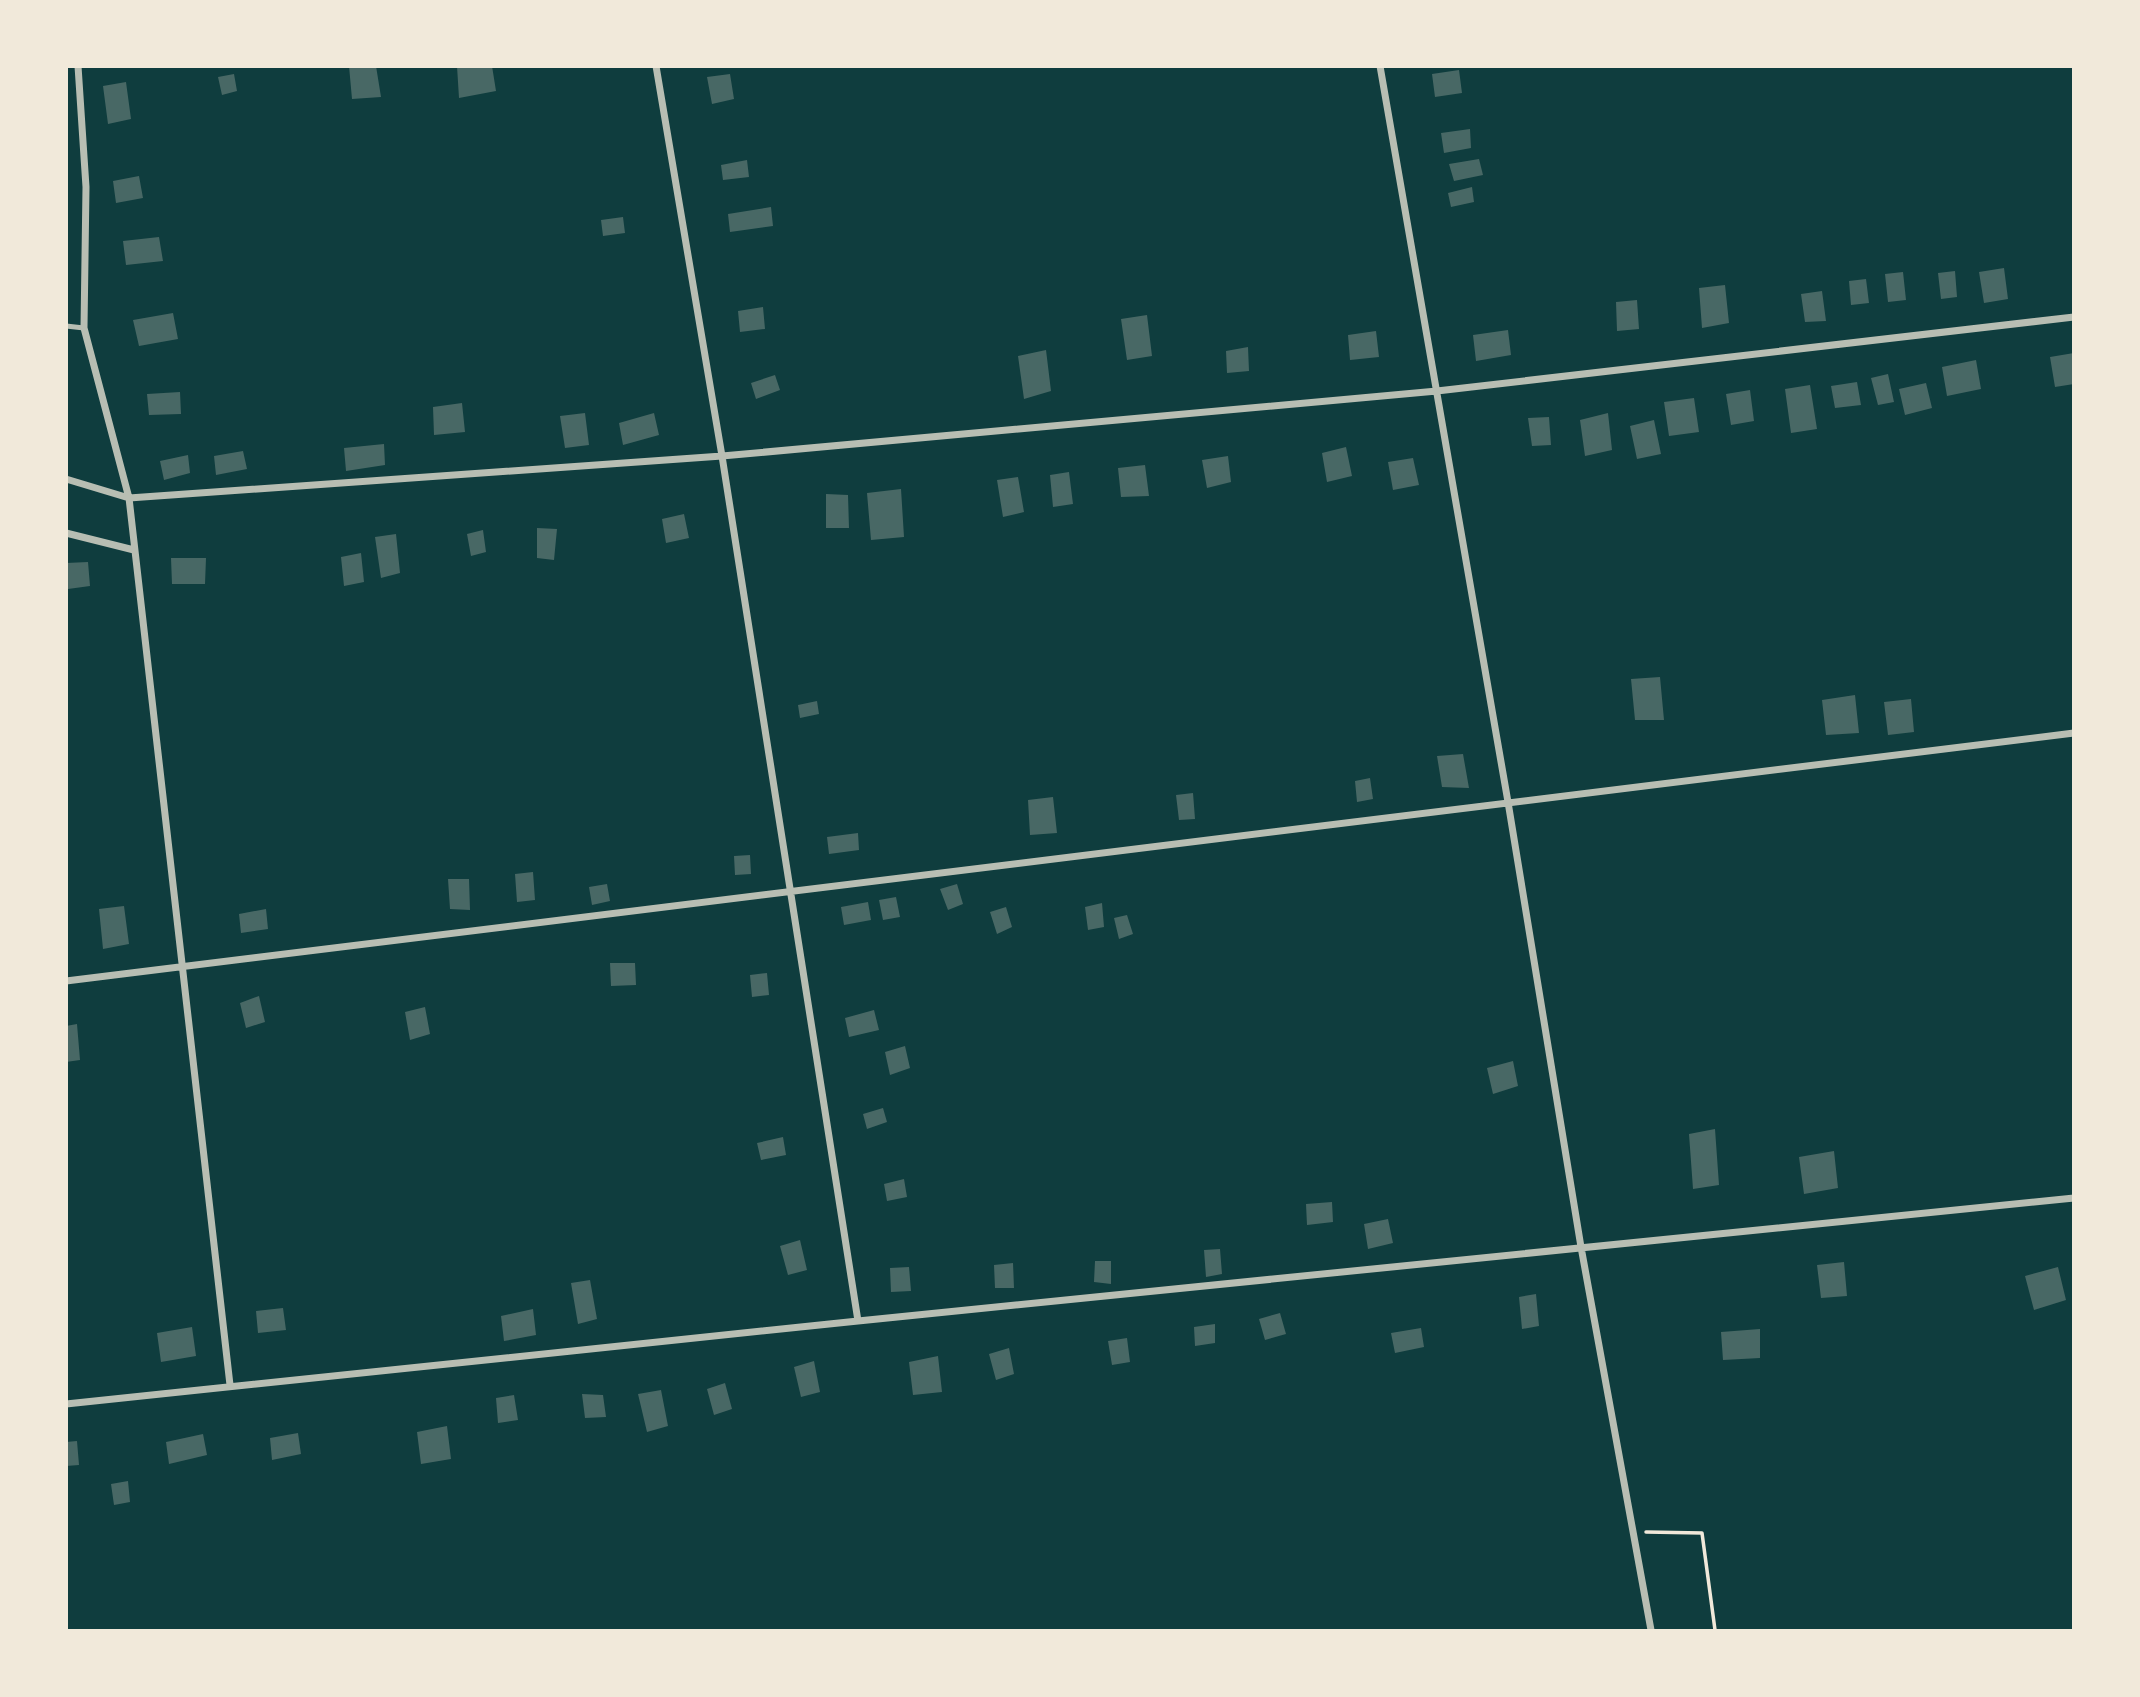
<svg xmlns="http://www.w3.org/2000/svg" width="2140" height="1697" viewBox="0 0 2140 1697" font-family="Lora,serif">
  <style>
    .building { fill: #486865 }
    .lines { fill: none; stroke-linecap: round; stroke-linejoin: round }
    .path { stroke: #f1e9da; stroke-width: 3.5 }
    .service { stroke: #b8beb3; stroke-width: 5 }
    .minor { stroke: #b8beb3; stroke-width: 7 }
  </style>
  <rect width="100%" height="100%" fill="#0f3d3e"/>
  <!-- building -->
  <path class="building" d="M 349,66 L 376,66 L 381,97 L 352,99 Z
    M 457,66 L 492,66 L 496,91 L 459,98 Z
    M 1459,70 L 1462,93 L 1435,97 L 1432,74 Z
    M 234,74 L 237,91 L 222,95 L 218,77 Z
    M 730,74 L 734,99 L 712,104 L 707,77 Z
    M 126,82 L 131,119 L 108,124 L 103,86 Z
    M 1470,129 L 1471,148 L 1444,153 L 1441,133 Z
    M 1479,159 L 1483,175 L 1454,181 L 1449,164 Z
    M 747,160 L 749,177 L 723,180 L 721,165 Z
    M 139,176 L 143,198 L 116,203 L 113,181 Z
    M 1472,187 L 1474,202 L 1451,207 L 1448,193 Z
    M 771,207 L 773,226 L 730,232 L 728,214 Z
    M 623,217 L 625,233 L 603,236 L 601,220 Z
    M 159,237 L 163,261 L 126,265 L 123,241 Z
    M 2004,268 L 2008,299 L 1984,303 L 1979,272 Z
    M 1955,271 L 1957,297 L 1941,299 L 1938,273 Z
    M 1903,272 L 1906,300 L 1888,302 L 1885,274 Z
    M 1866,279 L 1869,303 L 1851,305 L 1849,281 Z
    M 1725,285 L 1729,323 L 1702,328 L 1699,288 Z
    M 1822,291 L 1826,321 L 1805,322 L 1801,294 Z
    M 1637,300 L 1639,329 L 1617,331 L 1616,302 Z
    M 763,307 L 765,329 L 740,332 L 738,311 Z
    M 173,313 L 178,339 L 139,346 L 133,320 Z
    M 1147,315 L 1152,356 L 1127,360 L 1121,319 Z
    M 1508,330 L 1511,355 L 1476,361 L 1473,335 Z
    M 1376,331 L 1379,357 L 1350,360 L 1348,335 Z
    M 1248,347 L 1249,371 L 1227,373 L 1226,351 Z
    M 1046,350 L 1051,391 L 1024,399 L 1018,356 Z
    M 2074,353 L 2074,384 L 2055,387 L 2050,357 Z
    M 1976,360 L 1981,389 L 1947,396 L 1942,367 Z
    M 1888,374 L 1894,402 L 1878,405 L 1871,378 Z
    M 775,375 L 780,390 L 756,399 L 751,383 Z
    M 1857,382 L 1861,405 L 1835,408 L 1831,386 Z
    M 1926,383 L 1932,408 L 1905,415 L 1899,389 Z
    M 1810,385 L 1817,429 L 1791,433 L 1785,389 Z
    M 1750,390 L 1754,421 L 1731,425 L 1726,394 Z
    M 180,392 L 181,414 L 149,415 L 147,394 Z
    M 1694,398 L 1699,432 L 1669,436 L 1664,402 Z
    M 462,403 L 465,432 L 434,435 L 433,407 Z
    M 585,413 L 589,445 L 565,448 L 560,416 Z
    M 654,413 L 659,435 L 623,445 L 619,423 Z
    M 1608,413 L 1612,450 L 1585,456 L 1580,420 Z
    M 1549,417 L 1551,445 L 1532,446 L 1528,418 Z
    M 1654,420 L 1661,454 L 1637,459 L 1630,426 Z
    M 384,444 L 385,465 L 346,471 L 344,448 Z
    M 1346,447 L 1352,476 L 1327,482 L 1322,453 Z
    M 243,451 L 247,469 L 216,475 L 214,456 Z
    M 188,455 L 190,473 L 164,480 L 160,461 Z
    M 1228,456 L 1231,482 L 1207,488 L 1202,460 Z
    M 1413,458 L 1419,485 L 1393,490 L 1388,462 Z
    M 1145,465 L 1149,496 L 1121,497 L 1118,468 Z
    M 1069,472 L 1073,504 L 1053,507 L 1050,475 Z
    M 1018,477 L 1024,512 L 1003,517 L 997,480 Z
    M 901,489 L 904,537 L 871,540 L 867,493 Z
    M 826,494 L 848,495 L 849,528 L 826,528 Z
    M 684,514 L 689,538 L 666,543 L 662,519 Z
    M 537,528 L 557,529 L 554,560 L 537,558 Z
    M 483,530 L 486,552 L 471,556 L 467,534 Z
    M 396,534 L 400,573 L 381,578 L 375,537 Z
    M 361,553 L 364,582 L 344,586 L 341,557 Z
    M 171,558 L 206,558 L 205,584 L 172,584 Z
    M 88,562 L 90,586 L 68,589 L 66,563 Z
    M 1660,677 L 1664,720 L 1635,720 L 1631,679 Z
    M 1855,695 L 1859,733 L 1826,735 L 1822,700 Z
    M 1911,699 L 1914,732 L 1888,735 L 1884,702 Z
    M 817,701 L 819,714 L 800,718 L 798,705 Z
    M 1463,754 L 1469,788 L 1442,787 L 1437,756 Z
    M 1370,778 L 1373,799 L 1357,802 L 1355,781 Z
    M 1193,793 L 1195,819 L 1179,820 L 1176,795 Z
    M 1053,797 L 1057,833 L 1030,835 L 1028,800 Z
    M 858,833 L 859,850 L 829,854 L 827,837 Z
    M 750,855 L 751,874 L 735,875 L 734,856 Z
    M 533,872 L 535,900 L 517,902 L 515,874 Z
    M 448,879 L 469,879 L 470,910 L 450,909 Z
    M 607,884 L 610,901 L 592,905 L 589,887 Z
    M 957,884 L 963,904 L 948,910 L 940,889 Z
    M 896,897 L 900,917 L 883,920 L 879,900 Z
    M 868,902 L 871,920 L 844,925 L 841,907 Z
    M 1102,903 L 1104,927 L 1088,930 L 1085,907 Z
    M 124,906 L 129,944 L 103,949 L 99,909 Z
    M 1006,907 L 1012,927 L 997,934 L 990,912 Z
    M 266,909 L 268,929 L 241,933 L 239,914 Z
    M 1127,915 L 1133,934 L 1119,939 L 1114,918 Z
    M 610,963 L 635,963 L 636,985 L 611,986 Z
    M 767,973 L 769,995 L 752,997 L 750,975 Z
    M 259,996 L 265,1022 L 246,1028 L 240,1003 Z
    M 425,1007 L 430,1034 L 410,1040 L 405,1012 Z
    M 874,1010 L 879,1030 L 849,1037 L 845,1018 Z
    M 77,1024 L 80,1060 L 66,1062 L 66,1026 Z
    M 905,1046 L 910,1068 L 890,1075 L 885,1052 Z
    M 1513,1061 L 1518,1086 L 1493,1094 L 1487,1068 Z
    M 883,1108 L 887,1122 L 867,1129 L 863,1114 Z
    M 1715,1129 L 1719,1185 L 1693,1189 L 1689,1134 Z
    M 783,1137 L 786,1155 L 761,1160 L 757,1143 Z
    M 1834,1151 L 1838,1188 L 1804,1194 L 1799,1157 Z
    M 904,1179 L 907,1197 L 887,1201 L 884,1184 Z
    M 1332,1202 L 1333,1222 L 1307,1225 L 1306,1204 Z
    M 1388,1219 L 1393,1243 L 1368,1249 L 1364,1224 Z
    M 800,1240 L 807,1270 L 788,1275 L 780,1246 Z
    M 1220,1249 L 1222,1274 L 1206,1277 L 1204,1250 Z
    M 1095,1261 L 1111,1261 L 1111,1284 L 1094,1282 Z
    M 1844,1262 L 1847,1296 L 1821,1298 L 1817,1265 Z
    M 1013,1263 L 1014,1288 L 995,1288 L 994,1265 Z
    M 909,1267 L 911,1291 L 891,1292 L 890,1268 Z
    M 2058,1267 L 2066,1300 L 2034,1310 L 2025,1276 Z
    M 590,1280 L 597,1319 L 578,1324 L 571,1283 Z
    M 1536,1294 L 1539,1326 L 1522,1329 L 1519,1297 Z
    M 283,1308 L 286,1330 L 258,1333 L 256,1311 Z
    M 533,1309 L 536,1335 L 504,1341 L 501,1316 Z
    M 1280,1313 L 1286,1334 L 1265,1340 L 1259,1319 Z
    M 1215,1324 L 1215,1343 L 1195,1346 L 1194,1327 Z
    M 192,1327 L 196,1356 L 161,1362 L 157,1333 Z
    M 1421,1328 L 1424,1347 L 1395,1353 L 1391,1333 Z
    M 1760,1329 L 1760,1358 L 1723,1360 L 1721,1332 Z
    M 1127,1338 L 1130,1362 L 1112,1365 L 1108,1341 Z
    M 1009,1348 L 1014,1374 L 996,1380 L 989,1354 Z
    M 938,1356 L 942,1392 L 913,1395 L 909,1362 Z
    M 814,1361 L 820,1392 L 801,1397 L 794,1367 Z
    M 725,1383 L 732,1409 L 714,1415 L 707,1389 Z
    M 661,1390 L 668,1426 L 647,1432 L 638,1394 Z
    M 582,1394 L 603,1395 L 606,1417 L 585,1418 Z
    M 514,1395 L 518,1420 L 498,1423 L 496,1398 Z
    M 447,1426 L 451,1459 L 421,1464 L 417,1432 Z
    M 298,1433 L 301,1454 L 272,1460 L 270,1438 Z
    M 203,1434 L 207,1455 L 169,1464 L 166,1442 Z
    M 77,1441 L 79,1465 L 66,1466 L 66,1442 Z
    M 128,1481 L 130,1502 L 114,1505 L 111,1484 Z"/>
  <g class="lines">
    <!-- path -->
    <path class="path" d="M 1646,1532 L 1702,1533 L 1715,1630"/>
    <!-- service -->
    <path class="service" d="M 66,326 L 84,328"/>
    <!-- minor -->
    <path class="minor" d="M 78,66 L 86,187 L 84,328 L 129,498 L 230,1385
      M 656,66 L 722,456 L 858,1321
      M 1380,66 L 1508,802 L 1581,1247 L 1651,1630
      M 66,479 L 129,498 L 722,456 L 1437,391 L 2074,317
      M 66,533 L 134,550
      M 66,981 L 2074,733
      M 66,1404 L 858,1321 L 2074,1198"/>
  </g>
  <!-- border -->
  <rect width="2140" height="1697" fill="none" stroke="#f1e9da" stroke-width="136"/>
</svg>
